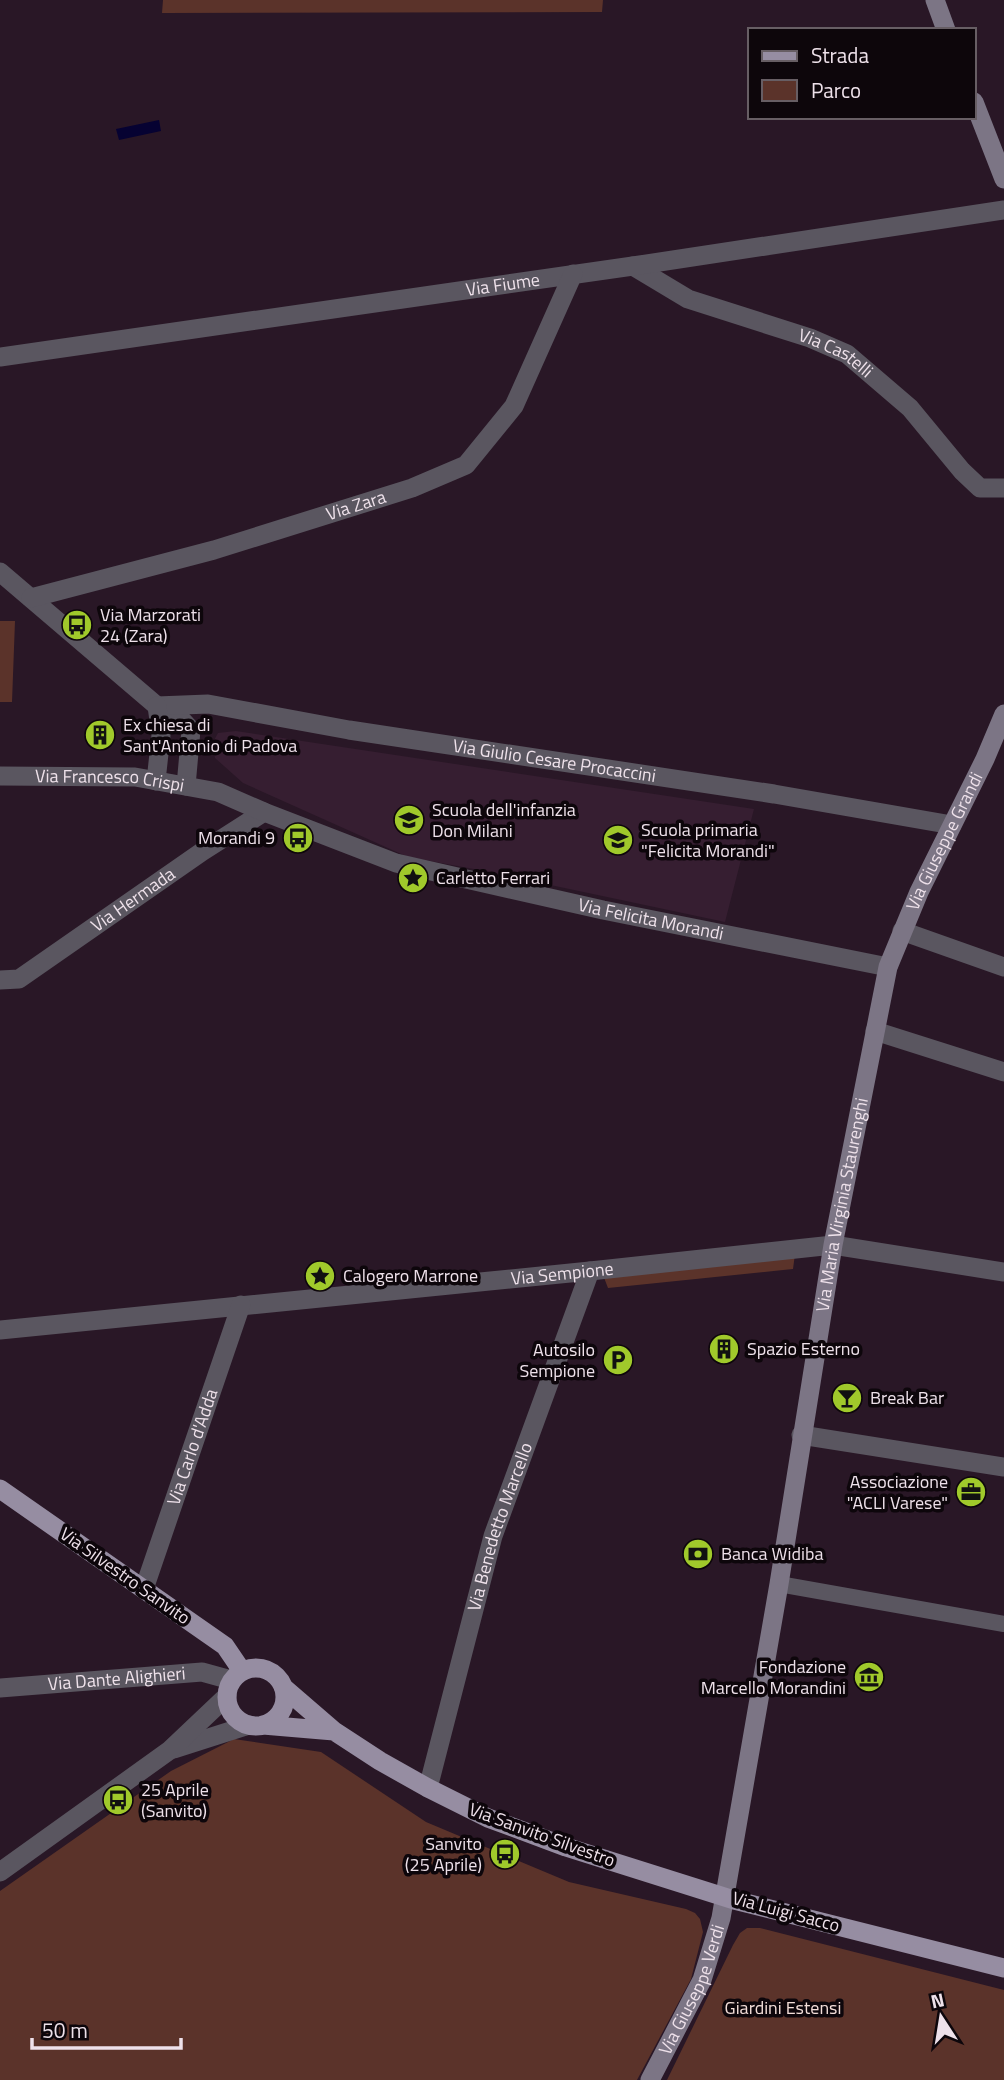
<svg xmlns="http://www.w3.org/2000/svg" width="1004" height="2080" viewBox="0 0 1004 2080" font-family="'Titillium Web',sans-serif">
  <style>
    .built { fill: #361e31 }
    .green { fill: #5b332a }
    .water { fill: #060232 }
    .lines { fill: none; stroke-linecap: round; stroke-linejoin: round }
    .pedestrian { stroke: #5a5660; stroke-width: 16 }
    .minor { stroke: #5a5660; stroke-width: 19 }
    .tertiary { stroke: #5a5660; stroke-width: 19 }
    .secondary { stroke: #7c7585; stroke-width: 19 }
    .primary { stroke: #968da2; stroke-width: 19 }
    .labels { text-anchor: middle; stroke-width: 7; stroke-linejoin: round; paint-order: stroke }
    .street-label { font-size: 18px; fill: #eee1ea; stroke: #0d060b }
    .poi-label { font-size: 18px; fill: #eee1ea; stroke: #0d060b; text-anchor: start }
    .park-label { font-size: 18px; fill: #f3ded9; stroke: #0d060b }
  </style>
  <rect width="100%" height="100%" fill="#291726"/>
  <!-- built -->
  <path class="built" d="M 236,731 L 754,809 L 725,922 L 485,871 L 408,857 L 243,783 L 215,758 L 212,744 L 218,733 Z"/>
  <!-- green -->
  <path class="green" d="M 163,0 L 603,0 L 602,12 L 162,13 Z
    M 0,621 L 15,621 L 12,702 L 0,702 Z
    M 795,1254 L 793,1269 L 608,1288 L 603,1275 Z
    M 234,1739 L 321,1752 L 426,1822 L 569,1882 L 686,1909 L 695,1913 L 700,1919 L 703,1932 L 691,1979 L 637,2080 L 0,2080 L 0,1891 L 171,1771 Z
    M 747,1928 L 760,1928 L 1004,1990 L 1004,2080 L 667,2080 L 733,1945 L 740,1933 Z"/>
  <!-- water -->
  <path class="water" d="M 159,120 L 161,131 L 119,140 L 116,129 Z"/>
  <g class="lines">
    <!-- pedestrian -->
    <path class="pedestrian" d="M 779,1584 L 1004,1624"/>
    <!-- minor -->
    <g class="minor">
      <path id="s1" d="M 633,266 L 688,299 L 810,338 L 847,354 L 910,408 L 962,471 L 980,488 L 1004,488"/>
      <path id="s2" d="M 0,357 L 633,266 L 1004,210"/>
      <path d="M 0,572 L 157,706 L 180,718 L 191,730 L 186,786"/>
      <path id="s3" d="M 31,598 L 214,550 L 412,488 L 466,465 L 514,406 L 573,274"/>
      <path id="s4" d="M 157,706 L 208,704 L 349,730 L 774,794 L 952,825"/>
      <path d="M 156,781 L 161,735 L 157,706"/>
      <path d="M 902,931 L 1004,967"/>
      <path id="s5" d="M 0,980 L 19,979 L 203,851 L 264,812"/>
      <path d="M 875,1031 L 1004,1072"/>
      <path id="s6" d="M 0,1330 L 590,1271 L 833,1245 L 1004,1272"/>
      <path d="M 801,1435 L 1004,1467"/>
      <path id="s7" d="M 144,1589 L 241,1305"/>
      <path id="s8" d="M 0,1688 L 202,1672 L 231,1680"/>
      <path id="s9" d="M 428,1788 L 493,1536 L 590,1271"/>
    </g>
    <!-- tertiary -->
    <g class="tertiary">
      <path id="s10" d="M 0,776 L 135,777 L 218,792 L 264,812 L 396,863 L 603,910 L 888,967"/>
      <path d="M 174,1749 L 249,1725"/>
      <path d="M 0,1872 L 170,1750 L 227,1696"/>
    </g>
    <!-- secondary -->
    <g class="secondary">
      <path d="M 935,0 L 946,30"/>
      <path d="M 974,102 L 1004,179"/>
      <path id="s11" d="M 650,2080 L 702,1980 L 721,1918 L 779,1584 L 833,1245 L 888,967 L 919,892 L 985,759 L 1004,714"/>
    </g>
    <!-- primary -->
    <path class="primary" d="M 0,1489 L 225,1646 L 242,1671
      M227 1697a29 29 0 1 1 58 0a29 29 0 1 1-58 0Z
      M 283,1687 L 334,1731 L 380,1761 L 428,1788 L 488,1818 L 566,1847 L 734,1900 L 1004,1968
      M 263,1725 L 334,1731"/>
  </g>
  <!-- icons -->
  <defs>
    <g id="bus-disc" transform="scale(1.575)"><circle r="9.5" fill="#a0c92b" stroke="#0d060b"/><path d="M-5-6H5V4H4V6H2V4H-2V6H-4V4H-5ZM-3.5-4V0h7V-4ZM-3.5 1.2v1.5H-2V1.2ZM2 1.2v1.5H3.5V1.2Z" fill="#111"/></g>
    <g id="building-disc" transform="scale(1.575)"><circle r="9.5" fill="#a0c92b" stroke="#0d060b"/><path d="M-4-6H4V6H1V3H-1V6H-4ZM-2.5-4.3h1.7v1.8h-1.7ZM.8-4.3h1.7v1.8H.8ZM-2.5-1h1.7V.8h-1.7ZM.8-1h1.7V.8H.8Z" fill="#111"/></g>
    <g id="school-disc" transform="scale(1.575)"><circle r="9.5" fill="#a0c92b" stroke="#0d060b"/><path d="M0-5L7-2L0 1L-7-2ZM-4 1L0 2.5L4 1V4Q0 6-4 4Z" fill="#111"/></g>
    <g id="sight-disc" transform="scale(1.575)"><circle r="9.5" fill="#a0c92b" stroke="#0d060b"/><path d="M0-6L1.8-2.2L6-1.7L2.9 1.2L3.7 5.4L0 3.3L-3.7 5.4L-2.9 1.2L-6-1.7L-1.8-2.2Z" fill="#111"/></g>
    <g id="parking-disc" transform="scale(1.575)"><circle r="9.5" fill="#a0c92b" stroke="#0d060b"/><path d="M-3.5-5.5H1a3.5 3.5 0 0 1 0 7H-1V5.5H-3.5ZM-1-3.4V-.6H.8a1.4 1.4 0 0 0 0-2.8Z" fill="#111"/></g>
    <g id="bar-disc" transform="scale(1.575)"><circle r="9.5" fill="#a0c92b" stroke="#0d060b"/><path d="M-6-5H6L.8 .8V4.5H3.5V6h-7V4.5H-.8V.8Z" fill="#111"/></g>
    <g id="office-disc" transform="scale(1.575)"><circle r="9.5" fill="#a0c92b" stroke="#0d060b"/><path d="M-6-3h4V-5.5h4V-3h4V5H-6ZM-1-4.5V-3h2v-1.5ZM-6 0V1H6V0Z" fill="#111"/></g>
    <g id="bank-disc" transform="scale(1.575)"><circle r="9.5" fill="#a0c92b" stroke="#0d060b"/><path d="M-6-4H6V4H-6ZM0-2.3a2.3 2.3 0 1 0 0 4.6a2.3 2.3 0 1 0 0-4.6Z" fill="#111"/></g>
    <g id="museum-disc" transform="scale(1.575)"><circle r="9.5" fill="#a0c92b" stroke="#0d060b"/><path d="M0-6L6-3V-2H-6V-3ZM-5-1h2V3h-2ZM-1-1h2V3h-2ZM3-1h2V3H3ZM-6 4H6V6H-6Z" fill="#111"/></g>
  </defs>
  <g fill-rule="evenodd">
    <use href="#bus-disc" x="77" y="625"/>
    <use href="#building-disc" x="100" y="735"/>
    <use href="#school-disc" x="409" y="820"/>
    <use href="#bus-disc" x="298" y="838"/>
    <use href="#school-disc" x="618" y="840"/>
    <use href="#sight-disc" x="413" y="878"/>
    <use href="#sight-disc" x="320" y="1276"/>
    <use href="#building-disc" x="724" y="1349"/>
    <use href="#parking-disc" x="618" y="1360"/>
    <use href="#bar-disc" x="847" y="1398"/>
    <use href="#office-disc" x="971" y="1492"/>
    <use href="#bank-disc" x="698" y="1554"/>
    <use href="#museum-disc" x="869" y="1677"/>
    <use href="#bus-disc" x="118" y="1800"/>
    <use href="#bus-disc" x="505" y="1854"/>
  </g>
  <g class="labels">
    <!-- street labels -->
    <g class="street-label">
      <text dy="6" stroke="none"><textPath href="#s2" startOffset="508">Via Fiume</textPath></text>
      <text dy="6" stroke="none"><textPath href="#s1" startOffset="222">Via Castelli</textPath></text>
      <text dy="6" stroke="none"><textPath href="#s3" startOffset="338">Via Zara</textPath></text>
      <text dy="6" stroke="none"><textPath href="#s4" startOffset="402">Via Giulio Cesare Procaccini</textPath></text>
      <text dy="6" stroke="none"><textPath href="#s10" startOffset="110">Via Francesco Crispi</textPath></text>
      <text dy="6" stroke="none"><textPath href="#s11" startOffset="1281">Via Giuseppe Grandi</textPath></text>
      <text dy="6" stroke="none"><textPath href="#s5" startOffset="158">Via Hermada</textPath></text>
      <text dy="6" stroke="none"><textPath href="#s10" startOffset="672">Via Felicita Morandi</textPath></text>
      <text dy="6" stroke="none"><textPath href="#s11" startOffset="901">Via Maria Virginia Staurenghi</textPath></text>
      <text dy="6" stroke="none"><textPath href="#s6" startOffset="565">Via Sempione</textPath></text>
      <text dy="6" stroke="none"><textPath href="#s7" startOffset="150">Via Carlo d'Adda</textPath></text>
      <text dy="6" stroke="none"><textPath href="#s9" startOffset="271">Via Benedetto Marcello</textPath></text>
      <text transform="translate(125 1576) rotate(35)" y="6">Via Silvestro Sanvito</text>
      <text dy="6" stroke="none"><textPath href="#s8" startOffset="117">Via Dante Alighieri</textPath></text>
      <text transform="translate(542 1835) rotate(20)" y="6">Via Sanvito Silvestro</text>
      <text transform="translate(786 1912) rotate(15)" y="6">Via Luigi Sacco</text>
      <text dy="6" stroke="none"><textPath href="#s11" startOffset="100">Via Giuseppe Verdi</textPath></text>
    </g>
    <!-- poi labels -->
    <g class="poi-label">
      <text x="100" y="621">Via Marzorati<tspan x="100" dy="21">24 (Zara)</tspan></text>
      <text x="123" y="731">Ex chiesa di<tspan x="123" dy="21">Sant'Antonio di Padova</tspan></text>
      <text x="432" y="816">Scuola dell'infanzia<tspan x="432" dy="21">Don Milani</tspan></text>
      <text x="641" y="836">Scuola primaria<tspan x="641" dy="21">"Felicita Morandi"</tspan></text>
      <text x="275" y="844" text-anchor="end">Morandi 9</text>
      <text x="436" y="884">Carletto Ferrari</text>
      <text x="343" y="1282">Calogero Marrone</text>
      <text x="747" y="1355">Spazio Esterno</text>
      <text x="595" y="1356" text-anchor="end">Autosilo<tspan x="595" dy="21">Sempione</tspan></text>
      <text x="870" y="1404">Break Bar</text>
      <text x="948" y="1488" text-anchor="end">Associazione<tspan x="948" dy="21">"ACLI Varese"</tspan></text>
      <text x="721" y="1560">Banca Widiba</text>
      <text x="846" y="1673" text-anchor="end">Fondazione<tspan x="846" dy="21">Marcello Morandini</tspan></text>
      <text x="141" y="1796">25 Aprile<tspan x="141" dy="21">(Sanvito)</tspan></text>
      <text x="482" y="1850" text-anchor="end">Sanvito<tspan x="482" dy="21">(25 Aprile)</tspan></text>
    </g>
    <!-- park labels -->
    <g class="park-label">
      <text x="783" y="2014">Giardini Estensi</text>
    </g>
  </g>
  <!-- legend -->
  <rect x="748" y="28" width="228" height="91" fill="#0d060b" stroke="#675e64" stroke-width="2"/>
  <rect x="762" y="51" width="35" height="10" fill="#968da2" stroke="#675e64" stroke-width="2"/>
  <text x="811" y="63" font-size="21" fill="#eee1ea">Strada</text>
  <rect x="762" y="80" width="35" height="21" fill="#5b332a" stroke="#675e64" stroke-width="2"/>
  <text x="811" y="98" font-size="21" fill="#eee1ea">Parco</text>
  <!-- north arrow -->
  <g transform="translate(941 2017) rotate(348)" stroke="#0d060b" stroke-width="5" paint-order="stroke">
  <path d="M0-5L12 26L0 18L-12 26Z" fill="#eee1ea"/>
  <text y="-10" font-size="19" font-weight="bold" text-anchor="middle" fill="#eee1ea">N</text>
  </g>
  <!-- scale -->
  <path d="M32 2038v10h149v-10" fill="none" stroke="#eee1ea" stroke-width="3.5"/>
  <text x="42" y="2038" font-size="21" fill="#eee1ea" stroke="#0d060b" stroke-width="5" paint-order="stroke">50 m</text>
</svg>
